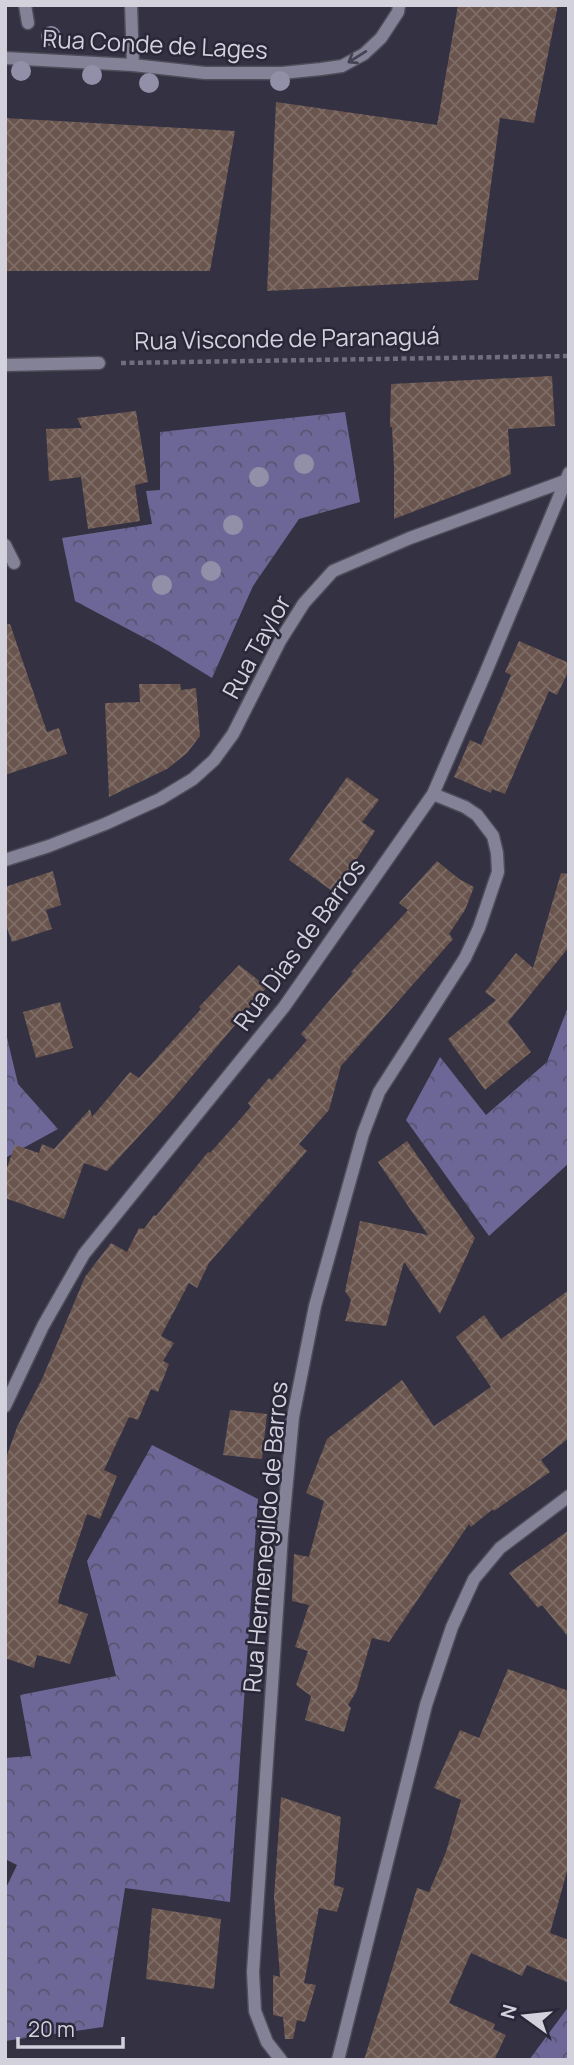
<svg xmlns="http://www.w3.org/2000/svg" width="574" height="2065" viewBox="0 0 574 2065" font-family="Manrope,sans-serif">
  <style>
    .forest { fill: url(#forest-crowns) }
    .building { fill: url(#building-cross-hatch) }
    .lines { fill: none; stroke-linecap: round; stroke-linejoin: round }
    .minor-casing { stroke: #4e4d5a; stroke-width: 15 }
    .path { stroke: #716f7e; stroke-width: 4.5; stroke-dasharray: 5 3.5; stroke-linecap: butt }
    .minor { stroke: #838296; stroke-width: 12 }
    .tree { fill: #9290a8 }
    .oneway { stroke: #444254 }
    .labels { text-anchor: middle; stroke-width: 5; stroke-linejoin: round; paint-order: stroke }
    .street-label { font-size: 24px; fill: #d2d1dc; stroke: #292738 }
  </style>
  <defs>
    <pattern id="forest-crowns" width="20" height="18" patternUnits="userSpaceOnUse" patternTransform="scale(1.75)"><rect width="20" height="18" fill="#6d6797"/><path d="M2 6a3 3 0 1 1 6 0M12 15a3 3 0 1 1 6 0" fill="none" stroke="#585571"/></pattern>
    <pattern id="building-cross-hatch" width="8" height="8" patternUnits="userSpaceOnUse" patternTransform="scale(1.75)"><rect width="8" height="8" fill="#69554d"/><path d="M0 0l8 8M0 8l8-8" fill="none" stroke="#7e6c66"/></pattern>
  </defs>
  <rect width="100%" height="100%" fill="#333142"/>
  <!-- forest -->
  <path class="forest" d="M 345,412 L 360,502 L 299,519 L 253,586 L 212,678 L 158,645 L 75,601 L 62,538 L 152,524 L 146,491 L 160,490 L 160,432 Z
    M 569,1004 L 569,1163 L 489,1236 L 406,1120 L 440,1057 L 486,1115 L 547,1062 Z
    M 5,1029 L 18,1084 L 58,1129 L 5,1158 Z
    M 152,1445 L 258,1499 L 230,1902 L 125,1888 L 103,2027 L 5,2041 L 5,1890 L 17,1865 L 5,1859 L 5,1758 L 31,1756 L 20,1695 L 116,1676 L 87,1561 Z
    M 569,2006 L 569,2060 L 529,2060 Z"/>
  <!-- building -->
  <path class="building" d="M 458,5 L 558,5 L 534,123 L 500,118 L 478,280 L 267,291 L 276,102 L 437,125 Z
    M 5,118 L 235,131 L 210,271 L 5,271 Z
    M 552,376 L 555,426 L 508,429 L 511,474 L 394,519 L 394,467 L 392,427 L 390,427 L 391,384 Z
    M 136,411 L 148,482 L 135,485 L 140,521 L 88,529 L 81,477 L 49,481 L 46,429 L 82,428 L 77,418 Z
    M 10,624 L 47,732 L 59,728 L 67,754 L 5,775 L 5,625 Z
    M 519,641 L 569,663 L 569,670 L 557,695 L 549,691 L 505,794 L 492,789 L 491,793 L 454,777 L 470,740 L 481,745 L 511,675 L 505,672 Z
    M 139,684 L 180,684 L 181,690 L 196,688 L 200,736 L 187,753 L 167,769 L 109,797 L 105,703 L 140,702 Z
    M 347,777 L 379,800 L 362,822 L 375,831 L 335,893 L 289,860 Z
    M 437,861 L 459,879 L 474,887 L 465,910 L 449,934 L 453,939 L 341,1066 L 329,1110 L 299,1144 L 307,1151 L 209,1263 L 197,1288 L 189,1283 L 161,1336 L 174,1343 L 163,1361 L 169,1364 L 158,1392 L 151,1389 L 138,1420 L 129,1417 L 104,1470 L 117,1476 L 100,1519 L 87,1514 L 60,1594 L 58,1603 L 88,1614 L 70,1664 L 37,1655 L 34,1668 L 5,1658 L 5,1461 L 17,1427 L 42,1379 L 85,1277 L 111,1243 L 127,1252 L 139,1228 L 144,1229 L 154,1215 L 156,1216 L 208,1152 L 210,1153 L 251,1107 L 248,1103 L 269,1078 L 272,1080 L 307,1040 L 301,1034 L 353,973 L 351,972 L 408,910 L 399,903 Z
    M 53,871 L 61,905 L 46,910 L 52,929 L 12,942 L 5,922 L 5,887 Z
    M 561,873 L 569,874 L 569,947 L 508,1022 L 531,1052 L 485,1090 L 448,1039 L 496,1000 L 485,992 L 516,953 L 533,968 Z
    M 239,965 L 267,987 L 172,1100 L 107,1171 L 84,1163 L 64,1219 L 5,1198 L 5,1173 L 15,1145 L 39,1153 L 42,1144 L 54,1149 L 90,1109 L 92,1117 L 130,1072 L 139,1078 L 201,1009 L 199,1007 Z
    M 60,1002 L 73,1048 L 36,1058 L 23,1012 Z
    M 407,1141 L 475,1238 L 440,1314 L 404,1262 L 386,1326 L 345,1321 L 351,1300 L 345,1291 L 360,1221 L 428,1235 L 378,1162 Z
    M 569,1290 L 569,1438 L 541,1460 L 550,1472 L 494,1511 L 493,1509 L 471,1527 L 469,1524 L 389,1642 L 372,1638 L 356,1692 L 348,1705 L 351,1708 L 344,1732 L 305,1720 L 311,1696 L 296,1685 L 308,1651 L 295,1647 L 309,1605 L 292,1601 L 294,1554 L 309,1557 L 324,1501 L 306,1493 L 327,1439 L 402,1380 L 434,1426 L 491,1387 L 456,1337 L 484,1315 L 501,1339 Z
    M 230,1410 L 267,1414 L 262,1459 L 223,1455 Z
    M 569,1530 L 569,1638 L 542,1605 L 538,1608 L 509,1573 Z
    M 508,1669 L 569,1691 L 569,1864 L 550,1933 L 569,1940 L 569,1983 L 527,1965 L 522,1976 L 471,1953 L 449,2003 L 495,2024 L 493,2029 L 506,2035 L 494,2060 L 364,2060 L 417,1888 L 429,1892 L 446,1852 L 461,1800 L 434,1788 L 460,1730 L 479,1738 Z
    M 281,1797 L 341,1817 L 334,1885 L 344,1888 L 337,1912 L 319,1908 L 304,1983 L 316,1985 L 305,2022 L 297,2020 L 293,2039 L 285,2039 L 283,2017 L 273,2015 L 273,1975 L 280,1977 L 274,1897 Z
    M 152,1908 L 221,1919 L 214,1989 L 146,1979 Z"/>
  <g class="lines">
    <!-- minor casing -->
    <g class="minor-casing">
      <path id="minor" d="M 25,5 L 28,23
        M 131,5 L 133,65
        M 5,58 L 133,65 L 205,73 L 282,73 L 321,69 L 342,66 L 364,54 L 381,38 L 398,12 L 399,5
        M 5,365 L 99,363
        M 5,545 L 14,563
        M 5,860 L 49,846 L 105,824 L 160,799 L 193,779 L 214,760 L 233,734 L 280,641 L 304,603 L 333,571 L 410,538 L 565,481
        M 5,1406 L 43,1326 L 84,1254 L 284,1007 L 433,794 L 485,674 L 569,473
        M 281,2060 L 267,2042 L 255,2011 L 253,1972 L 282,1535 L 293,1417 L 315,1306 L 363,1134 L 379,1092 L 465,958 L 479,928 L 498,872 L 497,853 L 493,836 L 477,815 L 465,807 L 433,794
        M 338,2060 L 426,1705 L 452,1627 L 474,1579 L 500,1548 L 569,1496"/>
    </g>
    <!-- path -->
    <path class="path" d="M 121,363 L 569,356"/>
    <!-- minor -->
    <use href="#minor" class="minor"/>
  </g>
  <!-- trees -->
  <g class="tree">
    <circle cx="51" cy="36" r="10"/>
    <circle cx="21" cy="71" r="10"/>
    <circle cx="92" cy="75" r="10"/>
    <circle cx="280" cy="81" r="10"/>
    <circle cx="149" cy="83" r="10"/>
    <circle cx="304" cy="464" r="10"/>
    <circle cx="259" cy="477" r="10"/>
    <circle cx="233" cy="525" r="10"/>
    <circle cx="211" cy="571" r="10"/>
    <circle cx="162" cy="585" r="10"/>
  </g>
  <!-- one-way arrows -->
  <defs><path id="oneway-shaft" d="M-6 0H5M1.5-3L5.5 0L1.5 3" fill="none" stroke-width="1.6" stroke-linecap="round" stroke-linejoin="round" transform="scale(1.75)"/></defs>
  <use class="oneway" href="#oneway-shaft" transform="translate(357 57) rotate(148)"/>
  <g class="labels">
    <!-- street labels -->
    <g class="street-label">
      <text transform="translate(155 45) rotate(3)" y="8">Rua Conde de Lages</text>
      <text transform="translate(287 339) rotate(-1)" y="8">Rua Visconde de Paranaguá</text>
      <text transform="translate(257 647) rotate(-61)" y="8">Rua Taylor</text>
      <text transform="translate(300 945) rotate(-54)" y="8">Rua Dias de Barros</text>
      <text transform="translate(266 1537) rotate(-85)" y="8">Rua Hermenegildo de Barros</text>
    </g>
  </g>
  <!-- border -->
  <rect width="574" height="2065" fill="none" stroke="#d2d1dc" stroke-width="14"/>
  <!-- north arrow -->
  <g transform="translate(525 2016) rotate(285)" stroke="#292738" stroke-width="5" paint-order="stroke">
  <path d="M0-5L12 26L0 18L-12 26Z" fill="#d2d1dc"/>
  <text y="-10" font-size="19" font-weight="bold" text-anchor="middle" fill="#d2d1dc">N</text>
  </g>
  <!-- scale -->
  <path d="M18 2037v10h105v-10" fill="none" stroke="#d2d1dc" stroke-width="3.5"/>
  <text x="28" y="2037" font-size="21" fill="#d2d1dc" stroke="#292738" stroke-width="5" paint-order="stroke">20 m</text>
</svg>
